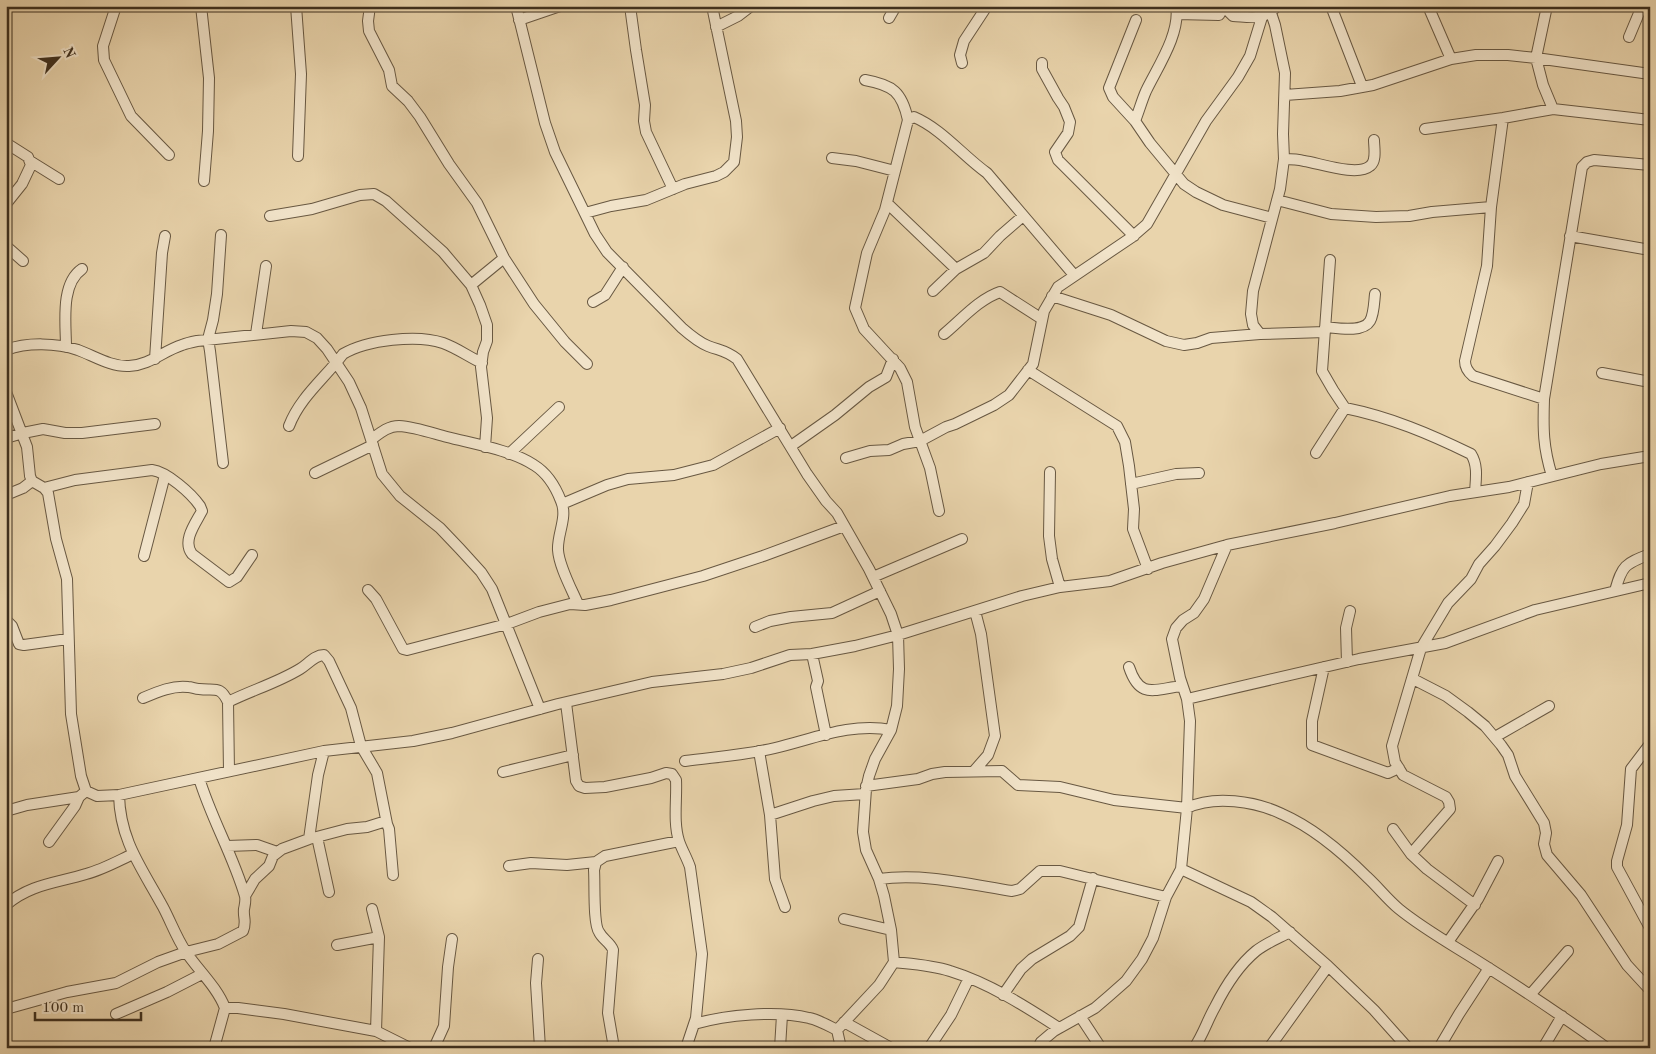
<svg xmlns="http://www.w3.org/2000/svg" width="1656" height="1054" viewBox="0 0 1656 1054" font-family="'Old Standard TT',serif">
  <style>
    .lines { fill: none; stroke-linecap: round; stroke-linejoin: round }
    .minor-casing { stroke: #685842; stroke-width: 12 }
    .minor { stroke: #f1e3c9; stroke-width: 10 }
  </style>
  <rect width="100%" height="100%" fill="#e9d4ac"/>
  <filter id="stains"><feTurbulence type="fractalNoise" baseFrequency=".004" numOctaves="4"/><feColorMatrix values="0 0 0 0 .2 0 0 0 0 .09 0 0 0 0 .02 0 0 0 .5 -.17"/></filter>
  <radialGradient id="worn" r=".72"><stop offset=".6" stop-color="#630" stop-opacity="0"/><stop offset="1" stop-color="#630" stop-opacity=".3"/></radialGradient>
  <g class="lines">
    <!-- minor casing -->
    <g class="minor-casing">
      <path id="minor" d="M 116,6 L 103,46 L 104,60 L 131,116 L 169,155
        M 201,6 L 209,78 L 208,131 L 204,181
        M 296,6 L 301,74 L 298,156
        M 370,6 L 368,21 L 369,31 L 389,70 L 392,86 L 408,101 L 420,117 L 449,164 L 477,203 L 504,258 L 534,304 L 565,342 L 587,364
        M 516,6 L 545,123 L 555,152 L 595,234 L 607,252 L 682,328 C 690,335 698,342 708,346 C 721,351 725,350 737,359 L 807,474 L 826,501 L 837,513 L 869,569 L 891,614 L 898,635 L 899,669 L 897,706 L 891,730 L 875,759 L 869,776 L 866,789 L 863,832 L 866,850 L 879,879 L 884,896 L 891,930 L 894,962 L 879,985 L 837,1030 L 841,1048
        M 630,6 L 636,50 L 645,105 L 644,121 L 646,132 L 673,189
        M 1223,6 L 1233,16 C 1251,17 1264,21 1277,6
        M 1331,6 L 1362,86
        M 1428,6 L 1451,59
        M 1547,6 L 1536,58 L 1543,85 L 1553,109
        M 1177,14 L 1219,15 L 1224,7
        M 889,18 L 896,6
        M 519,20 L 560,6
        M 1136,20 L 1109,88 L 1113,97 L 1135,121 L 1150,143 L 1184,184 L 1196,192 L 1223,205 L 1272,218
        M 716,27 L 738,16 L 751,6
        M 1629,37 L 1642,6
        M 962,63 L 960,55 L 964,41 L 987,6
        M 1042,63 L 1042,69 L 1058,98 L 1064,107 L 1070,122 L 1068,133 L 1055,152 L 1058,160 L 1134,236
        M 865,80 C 893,85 902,92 908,120
        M 1285,95 L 1340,91 L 1373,85 L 1451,59 L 1476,55 L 1508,55 L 1536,58 L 1650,74
        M 1503,118 L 1491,207 L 1487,266 L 1465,361 C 1465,368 1468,372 1473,376 L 1544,399
        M 1135,121 C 1139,111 1142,100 1146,91 C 1157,68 1181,33 1176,6
        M 1425,129 L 1503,118 L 1553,109 L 1650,120
        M 6,143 L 28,157 L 31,165 L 22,184 L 6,204
        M 832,158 L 856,161 L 895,171
        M 1284,159 C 1290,159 1297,159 1304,161 C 1319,163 1357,177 1370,166 C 1377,161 1374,147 1374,140
        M 30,161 L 59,179
        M 1277,200 L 1331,214 L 1376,217 L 1409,216 L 1432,212 L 1491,207
        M 887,203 L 956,269
        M 585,213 L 611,206 L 646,200 L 685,184 L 716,176 L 724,172 L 734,162 L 737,137 L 736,121 L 712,6
        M 270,216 L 312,209 L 360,195 L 374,194 L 386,201 L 443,252 L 471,285 L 480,305 L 487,325 L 487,341 L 483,352 L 481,367 L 487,418 L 485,447
        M 221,235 L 217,294 L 213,320 L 208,339 L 210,351 L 223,463
        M 1570,236 L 1650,250
        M 6,246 L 23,261
        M 1330,260 L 1322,371 L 1333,390 L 1345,408 C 1390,417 1430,434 1471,454 C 1478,465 1476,478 1475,492
        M 471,285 L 504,258
        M 933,291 L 956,269 L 984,253 L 1000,236 L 1023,216
        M 1052,296 L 1111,315 L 1166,341 L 1184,345 L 1197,343 L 1211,338 L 1260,334 L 1325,332
        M 593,302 L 605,295 L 623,267
        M 1325,327 C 1337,328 1363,333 1370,321 C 1374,314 1374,303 1375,294
        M 256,334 L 266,266
        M 944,334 C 961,320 979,299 1000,292 L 1042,319
        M 1260,334 L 1253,325 L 1251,314 L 1253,291 L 1280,189 L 1284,159 L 1283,134 L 1285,73 L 1275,25 L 1271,13
        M 66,347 C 66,324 60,284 82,269
        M 6,350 C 27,342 57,343 78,350 C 94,356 111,367 129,366 C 150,365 163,351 182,345 C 187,343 192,342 197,341 L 291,331 L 306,332 L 317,338 L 327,349 L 349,382 L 361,408 L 382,474 L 400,496 L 440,528 L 460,549 L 481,572 L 492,589 L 540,709
        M 155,359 L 162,253 L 165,236
        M 1028,370 L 1117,426 L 1125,442 L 1129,466 L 1134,509 L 1133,529 L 1148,569
        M 1602,373 L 1650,382
        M 6,392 L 27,447 L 30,476 L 32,481 L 44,488 L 48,493 L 56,539 L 67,579 L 71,714 L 81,776 L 86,791 L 97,796 L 119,795 L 324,751 L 413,741 L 452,733 L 558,704 L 652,682 L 723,674 L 751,668 L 790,655 L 812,654 L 855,646 L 898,635 L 1022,596 L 1060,587 L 1110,581 L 1162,563 L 1227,545 L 1335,523 L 1450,496 L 1509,487 L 1601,464 L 1650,456
        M 289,426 C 300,397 325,378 343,354 C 367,340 417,334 443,343 C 457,348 469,357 482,363
        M 6,438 L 23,433 L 43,429 L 65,433 L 82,433 L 155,424
        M 372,439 C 380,433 388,426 399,426 C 415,427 432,433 447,437 C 474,444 511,450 534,465 C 547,473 556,488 561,501 C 568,517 557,534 558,550 C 559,566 571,588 578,604
        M 791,446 L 835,415 L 869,387 L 886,377 L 893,359
        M 1316,453 L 1345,408
        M 509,454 L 559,407
        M 846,458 L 870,451 L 889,450 L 903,444 L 920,441 L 946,427 L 955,424 L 994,405 L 1009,395 L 1033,364 L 1044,311 L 1058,287 L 1132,237 L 1147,224 L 1206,121 L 1238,77 L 1250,56 L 1262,17
        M 1050,472 L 1049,536 L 1052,559 L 1060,587
        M 315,473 L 373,445
        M 1552,476 C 1543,447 1543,429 1544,399 L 1582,167 L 1587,162 L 1594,160 L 1650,165
        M 1131,484 L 1176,474 L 1199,473
        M 44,488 L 75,480 L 152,470 C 167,472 191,493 200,506 L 202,511 C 195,524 182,541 192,554 L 229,582 L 237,577 L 252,555
        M 6,495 L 23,488 L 32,481
        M 562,504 L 607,485 L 628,479 L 674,475 L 713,465 L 780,428
        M 939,511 L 930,468 L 915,427 L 907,382 L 900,368 L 864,329 L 855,308 L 867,253 L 885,210 L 908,120 L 914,117 C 942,129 963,156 987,173 L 1074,275
        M 144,556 L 165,475
        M 873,577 L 962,539
        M 368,590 L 376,599 L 403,649 L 407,650 L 507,624 L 539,612 L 570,604 L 585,605 L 611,600 L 703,576 L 763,556 L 844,526
        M 1615,591 C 1622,565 1625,564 1650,554
        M 6,620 L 12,626 L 19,644 L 24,645 L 68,639
        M 755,627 L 770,621 L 791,617 L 832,613 L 880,591
        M 812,654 L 818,681 L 816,687 L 826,735
        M 1347,662 L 1346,628 L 1350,611
        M 1129,667 C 1140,700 1154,689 1182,686
        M 1324,667 L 1312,721 L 1312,745 L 1388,773 L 1399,768
        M 1413,679 L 1446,696 L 1468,712 L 1485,726 L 1501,745 L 1508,755 L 1515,776 L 1544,823 L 1546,833 L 1544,844 L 1547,855 L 1581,895 L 1627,965 L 1650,990
        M 143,698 C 157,692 173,685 188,687 C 192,687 195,689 199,689 C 215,691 220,685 228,702 L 229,771
        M 1187,699 L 1180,678 L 1172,639 L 1176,628 L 1183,620 L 1194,613 L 1204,599 L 1227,545
        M 228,702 C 252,690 277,683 300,669 C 308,664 315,655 324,655 L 329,661 L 351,708 L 361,746 L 377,773 L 387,824
        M 566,703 L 576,781 L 579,786 L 585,788 L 605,787 L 651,778 L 666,773 L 672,774 L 676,780 C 677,800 673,822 679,841 C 682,850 687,858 690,867 L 702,954 L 696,1018 L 686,1048
        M 1495,737 L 1549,706
        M 1650,744 L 1631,769 L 1627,825 L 1617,861 L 1617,867 L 1650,928
        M 759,751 L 770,815 L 775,879 L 785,907
        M 685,761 C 715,757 746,755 775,748 C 813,739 852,722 891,730
        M 974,771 L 988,755 L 995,736 L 981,634 L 975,611
        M 503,772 L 573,755
        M 199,778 C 211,818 233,855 245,896
        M 866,786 L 918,779 L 932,774 L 945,772 L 1002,771 L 1018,785 L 1060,787 L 1114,800 L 1187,808 L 1190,721 L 1187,699 L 1359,659 L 1445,643 L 1535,610 L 1650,583
        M 119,795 C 120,841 142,868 163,907 C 171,922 176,937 186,952 C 198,970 217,987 225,1008 L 214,1048
        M 6,811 L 27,805 L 79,797 L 86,791
        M 770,815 L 813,801 L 834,796 L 865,794
        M 1393,829 L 1411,854 L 1427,869 L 1475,905
        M 317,837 L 329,892
        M 309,839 L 318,775 L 324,751
        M 49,842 L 75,806 L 79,797
        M 227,846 L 257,845 L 277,852
        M 1411,854 L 1450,809 L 1449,802 L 1446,797 L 1403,775 L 1395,762 L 1392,746 L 1421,648 L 1448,603 L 1471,579 L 1479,564 L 1495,546 L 1512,523 L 1524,504 L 1528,482
        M 509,866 L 531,863 L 567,865 L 596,862
        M 1181,869 L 1251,902 L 1272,917 L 1328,966 L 1374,1010 L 1408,1048
        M 879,879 C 923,873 968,884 1012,891 L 1020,889 L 1040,871 L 1060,871 L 1166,897
        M 6,905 C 30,884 57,883 86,874 C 102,870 118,861 133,854
        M 844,919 L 891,930
        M 1448,942 L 1478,899 L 1498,861
        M 337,945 L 379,937 L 372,909
        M 538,959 L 536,983 L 540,1048
        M 894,962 C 913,964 932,965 950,971 C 989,983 1025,1006 1059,1028
        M 1003,995 L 1021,969 L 1032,959 L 1070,936 L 1079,927 L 1093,878
        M 1530,995 L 1568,951
        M 225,1008 L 238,1008 L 284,1014 L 376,1031 L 410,1048
        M 6,1009 L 67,992 L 116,983 L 158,962 L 186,952 L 218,944 L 243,931 C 247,921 243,918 244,909 C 245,904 246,901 245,896 L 255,879 L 269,866 L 273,856 L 282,849 L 309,839 L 347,829 L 367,827 L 383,822 L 387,824 L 389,829 L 393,875
        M 116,1014 L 167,992 L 202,974
        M 1080,1016 L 1101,1048
        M 844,1022 L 891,1048
        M 694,1024 C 726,1015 776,1010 809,1018 C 819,1020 829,1026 837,1030
        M 376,1031 L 379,937
        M 434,1048 L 444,1026 L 448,967 L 452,939
        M 614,1048 L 608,1013 L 613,950 C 610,942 603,940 599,932 C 593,924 595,883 594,870 L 596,862 L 605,856 L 679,841
        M 780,1048 L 782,1015
        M 929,1048 L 951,1015 L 969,978
        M 1038,1048 L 1041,1042 L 1054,1031 L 1095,1008 L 1109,996 L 1126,981 L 1142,959 L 1153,938 L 1166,897 L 1181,869 L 1187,808 C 1214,795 1255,801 1282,814 C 1314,828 1342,852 1367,877 C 1378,887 1387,899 1399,909 C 1426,931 1458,948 1487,967 C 1528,993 1568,1020 1607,1048
        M 1194,1048 C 1203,1035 1207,1021 1215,1007 C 1225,987 1239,965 1256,951 C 1266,943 1279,938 1290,932
        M 1269,1048 L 1328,966
        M 1439,1048 L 1459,1014 L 1489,968
        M 1543,1048 L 1562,1016"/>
    </g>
    <!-- minor -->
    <use href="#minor" class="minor"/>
  </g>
  <!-- margin -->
  <rect width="1656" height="1054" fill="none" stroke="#e9d4ac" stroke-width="25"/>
  <rect x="8" y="8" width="1641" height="1039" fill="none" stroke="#3d2f1e" stroke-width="2.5"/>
  <rect x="12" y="12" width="1631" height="1029" fill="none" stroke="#3d2f1e"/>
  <!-- north arrow -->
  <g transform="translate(58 58) rotate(64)" stroke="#f1e3c9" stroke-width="4" paint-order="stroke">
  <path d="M0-4L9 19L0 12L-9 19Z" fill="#3d2f1e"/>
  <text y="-8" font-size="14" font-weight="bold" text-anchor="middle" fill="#3d2f1e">N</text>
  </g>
  <!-- scale -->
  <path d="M35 1012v8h106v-8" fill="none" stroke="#3d2f1e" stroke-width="2.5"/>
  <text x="42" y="1012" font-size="15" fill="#3d2f1e" stroke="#f1e3c9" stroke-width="4" paint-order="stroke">100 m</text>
  <rect width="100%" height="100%" filter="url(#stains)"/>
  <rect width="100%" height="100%" fill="url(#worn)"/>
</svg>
